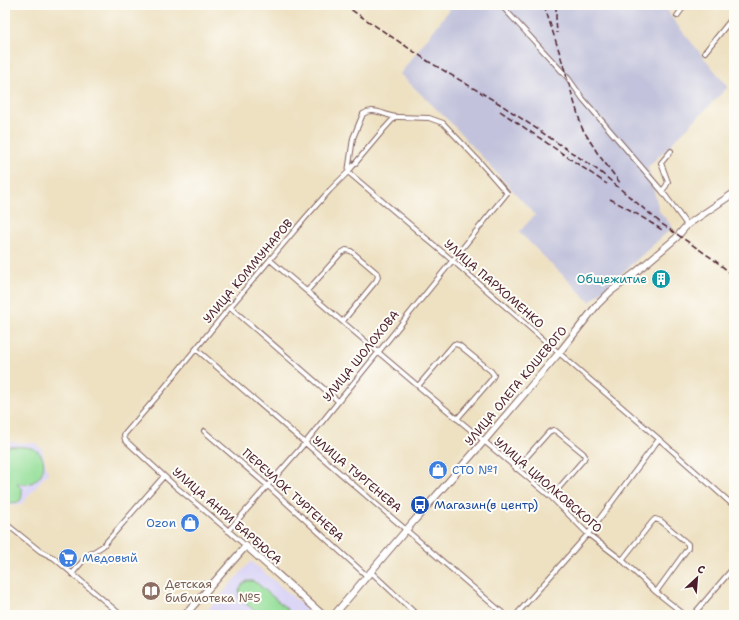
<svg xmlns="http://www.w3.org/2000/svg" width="739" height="620" viewBox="0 0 739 620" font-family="'Shantell Sans',sans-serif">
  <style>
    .built { fill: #dcd6f6 }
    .industrial { fill: #c2c2dc }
    .green { fill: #95df9a; stroke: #707f62 }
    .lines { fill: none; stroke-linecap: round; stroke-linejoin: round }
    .street-casing { stroke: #836360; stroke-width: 6 }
    .secondary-casing { stroke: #836360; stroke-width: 8 }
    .street { stroke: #fff; stroke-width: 4 }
    .secondary { stroke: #fff; stroke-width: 6 }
    .rail { stroke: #4a1f2b; stroke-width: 1.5; stroke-dasharray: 6 3; stroke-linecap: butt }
    .labels { text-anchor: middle; stroke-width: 4; stroke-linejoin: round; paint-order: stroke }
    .street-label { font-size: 12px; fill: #4a1f2b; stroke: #fdfcf7 }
    .culture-label { font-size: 12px; fill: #0d838f; stroke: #fdfcf7; text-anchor: end }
    .shop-label { font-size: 12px; fill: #366cbe; stroke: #fdfcf7; text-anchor: start }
    .transit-label { font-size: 12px; fill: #164399; stroke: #fdfcf7; text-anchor: start }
    .education-label { font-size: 12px; fill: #785e54; stroke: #fdfcf7; text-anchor: start }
  </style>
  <rect width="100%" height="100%" fill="#fdfcf7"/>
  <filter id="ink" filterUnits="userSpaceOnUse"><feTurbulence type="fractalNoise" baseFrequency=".025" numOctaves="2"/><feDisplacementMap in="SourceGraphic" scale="8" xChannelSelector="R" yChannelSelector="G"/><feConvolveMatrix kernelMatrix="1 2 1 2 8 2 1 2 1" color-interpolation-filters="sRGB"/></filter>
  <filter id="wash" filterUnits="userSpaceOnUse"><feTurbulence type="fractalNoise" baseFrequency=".012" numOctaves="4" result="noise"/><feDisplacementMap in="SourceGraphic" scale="16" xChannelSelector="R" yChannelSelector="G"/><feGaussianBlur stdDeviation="0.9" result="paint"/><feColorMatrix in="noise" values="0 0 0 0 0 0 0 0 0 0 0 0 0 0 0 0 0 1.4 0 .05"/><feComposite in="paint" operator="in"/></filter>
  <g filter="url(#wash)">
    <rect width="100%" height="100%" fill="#eee1c2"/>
    <!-- built -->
    <path class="built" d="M 5,442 L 35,443 L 42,449 L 48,473 L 21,505 L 5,505 Z
      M 251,561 L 314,615 L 197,615 L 202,610 L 205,613 Z"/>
    <!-- industrial -->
    <path class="industrial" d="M 453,5 L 664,5 L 674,21 L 728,87 L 648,167 L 659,211 L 673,227 L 590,302 L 519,232 L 535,215 L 452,124 L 400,74 Z"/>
    <!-- green -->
    <path class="green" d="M 5,447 C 11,447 25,446 31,448 C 47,452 48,474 33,482 C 28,485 23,484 17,484 L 22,489 C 22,505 19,502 5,503 Z
      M 247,581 L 253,581 L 258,584 L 286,608 L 288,610 L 290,615 L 260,615 L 240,599 C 237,591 240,585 247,581 Z"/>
  </g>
  <g filter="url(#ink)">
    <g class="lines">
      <!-- street casing -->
      <g class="street-casing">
        <path id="street" d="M 501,5 L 568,78 L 583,99 L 662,191 L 687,225
          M 677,16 L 685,5
          M 705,52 L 734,16
          M 395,117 L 384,129 L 348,172 L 453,261 L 559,353 L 659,439 L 734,506
          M 662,191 L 666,186 L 668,182 L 661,163 L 671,151
          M 270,260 L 418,386 L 551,497 L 588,534 L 622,560 L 656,592 L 685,615
          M 307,291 L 341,253 L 346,250 L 351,251 L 377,273 L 378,277 L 376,281 L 343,321
          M 230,307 L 338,401
          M 196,349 C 299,438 403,526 505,615
          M 418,386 L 454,344 L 459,345 L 491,371 L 494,375 L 491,380 L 457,419
          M 204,431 L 268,486 L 367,576
          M 516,469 L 549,432 L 553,430 L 556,431 L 583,453 L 585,456 L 584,459 L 551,497
          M 5,523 L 40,551 L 54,558 L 121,615
          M 228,531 L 305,443 L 507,193 L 478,160 L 443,123 L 429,118 L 399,117 C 390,118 382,111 372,111 C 369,111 366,112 363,114 L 353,138 L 348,172 L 330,190 L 306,217 L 230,307 L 160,393 L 124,435 L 125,440 L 176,487 L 203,509 L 246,546
          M 622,560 L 652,522 L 655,519 L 661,521 L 688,544 L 688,548 L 656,592
          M 371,572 L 417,615
          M 72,574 L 87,556 L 103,546 L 164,476
          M 516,615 L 588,534 L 659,439
          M 693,615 L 734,567"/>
      </g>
      <!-- secondary casing -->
      <g class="secondary-casing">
        <path id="secondary" d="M 185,615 L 246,546 L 323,615
          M 334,615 L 407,529 L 484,441 L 559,353 L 597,305 L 610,292 L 635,273 L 676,238 L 687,225 L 734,193"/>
      </g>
      <!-- street -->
      <use href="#street" class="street"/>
      <!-- secondary -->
      <use href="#secondary" class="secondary"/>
      <!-- rail -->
      <path class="rail" d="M 344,5 L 431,63
        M 544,5 L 559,51 L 582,128 L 598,154 L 621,184
        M 556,5 L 556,19 L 557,33
        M 426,60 L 500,104 L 599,171 L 662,224 L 713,259 L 734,276
        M 500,111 L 607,184
        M 610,199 L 632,211 L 664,231"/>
    </g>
  </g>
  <!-- icons -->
  <defs>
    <g id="building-disc" transform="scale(1)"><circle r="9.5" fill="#0f9aa8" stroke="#fdfcf7"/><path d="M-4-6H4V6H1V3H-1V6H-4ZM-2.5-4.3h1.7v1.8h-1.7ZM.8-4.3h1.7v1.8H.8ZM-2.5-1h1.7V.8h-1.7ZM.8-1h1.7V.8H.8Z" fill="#fff"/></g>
    <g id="shop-disc" transform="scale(1)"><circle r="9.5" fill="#3f7fe0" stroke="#fdfcf7"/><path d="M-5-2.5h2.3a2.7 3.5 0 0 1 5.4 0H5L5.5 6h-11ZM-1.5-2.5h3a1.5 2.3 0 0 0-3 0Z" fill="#fff"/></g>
    <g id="bus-disc" transform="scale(1)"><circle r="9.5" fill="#1a4fb4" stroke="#fdfcf7"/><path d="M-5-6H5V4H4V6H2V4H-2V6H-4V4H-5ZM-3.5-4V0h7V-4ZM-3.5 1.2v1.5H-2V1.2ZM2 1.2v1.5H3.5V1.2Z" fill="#fff"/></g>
    <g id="supermarket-disc" transform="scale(1)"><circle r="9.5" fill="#3f7fe0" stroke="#fdfcf7"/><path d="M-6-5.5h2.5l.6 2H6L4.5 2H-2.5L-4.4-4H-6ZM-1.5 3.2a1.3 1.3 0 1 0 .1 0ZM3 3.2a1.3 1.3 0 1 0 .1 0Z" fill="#fff"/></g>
    <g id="library-disc" transform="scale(1)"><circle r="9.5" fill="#8d6e63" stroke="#fdfcf7"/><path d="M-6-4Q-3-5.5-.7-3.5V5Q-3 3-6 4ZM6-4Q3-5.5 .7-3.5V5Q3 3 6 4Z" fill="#fff"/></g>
  </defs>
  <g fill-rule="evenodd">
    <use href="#building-disc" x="661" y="279"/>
    <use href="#shop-disc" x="438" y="470"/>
    <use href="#bus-disc" x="420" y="505"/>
    <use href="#shop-disc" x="190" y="523"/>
    <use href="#supermarket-disc" x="68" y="558"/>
    <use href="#library-disc" x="151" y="591"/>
  </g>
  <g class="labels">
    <!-- street labels -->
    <g class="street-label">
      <text transform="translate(248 271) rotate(-50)" y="4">УЛИЦА КОММУНАРОВ</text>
      <text transform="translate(494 284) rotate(41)" y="4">УЛИЦА ПАРХОМЕНКО</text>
      <text transform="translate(361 356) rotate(-51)" y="4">УЛИЦА ШОЛОХОВА</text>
      <text transform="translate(516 386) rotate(-50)" y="4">УЛИЦА ОЛЕГА КОШЕВОГО</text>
      <text transform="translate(357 474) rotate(40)" y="4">УЛИЦА ТУРГЕНЕВА</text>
      <text transform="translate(548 485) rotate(41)" y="4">УЛИЦА ЦИОЛКОВСКОГО</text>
      <text transform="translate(293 495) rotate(42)" y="4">ПЕРЕУЛОК ТУРГЕНЕВА</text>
      <text transform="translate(227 516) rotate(41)" y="4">УЛИЦА АНРИ БАРБЮСА</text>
    </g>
    <!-- culture labels -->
    <g class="culture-label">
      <text x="647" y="283">Общежитие</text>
    </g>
    <!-- shop labels -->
    <g class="shop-label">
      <text x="452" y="474">СТО №1</text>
      <text x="176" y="527" text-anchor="end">Ozon</text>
      <text x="82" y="562">Медовый</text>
    </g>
    <!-- transit labels -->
    <g class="transit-label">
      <text x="434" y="509">Магазин(в центр)</text>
    </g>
    <!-- education labels -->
    <g class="education-label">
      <text x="165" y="588">Детская<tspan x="165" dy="14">библиотека №5</tspan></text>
    </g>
  </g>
  <!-- margin -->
  <rect width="739" height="620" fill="none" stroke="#fdfcf7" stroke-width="20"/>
  <!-- north arrow -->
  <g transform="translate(697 578) rotate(26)" stroke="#fdfcf7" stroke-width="3" paint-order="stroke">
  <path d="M0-3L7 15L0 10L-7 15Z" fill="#4a1f2b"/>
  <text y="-6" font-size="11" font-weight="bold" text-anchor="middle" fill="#4a1f2b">С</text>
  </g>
</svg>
